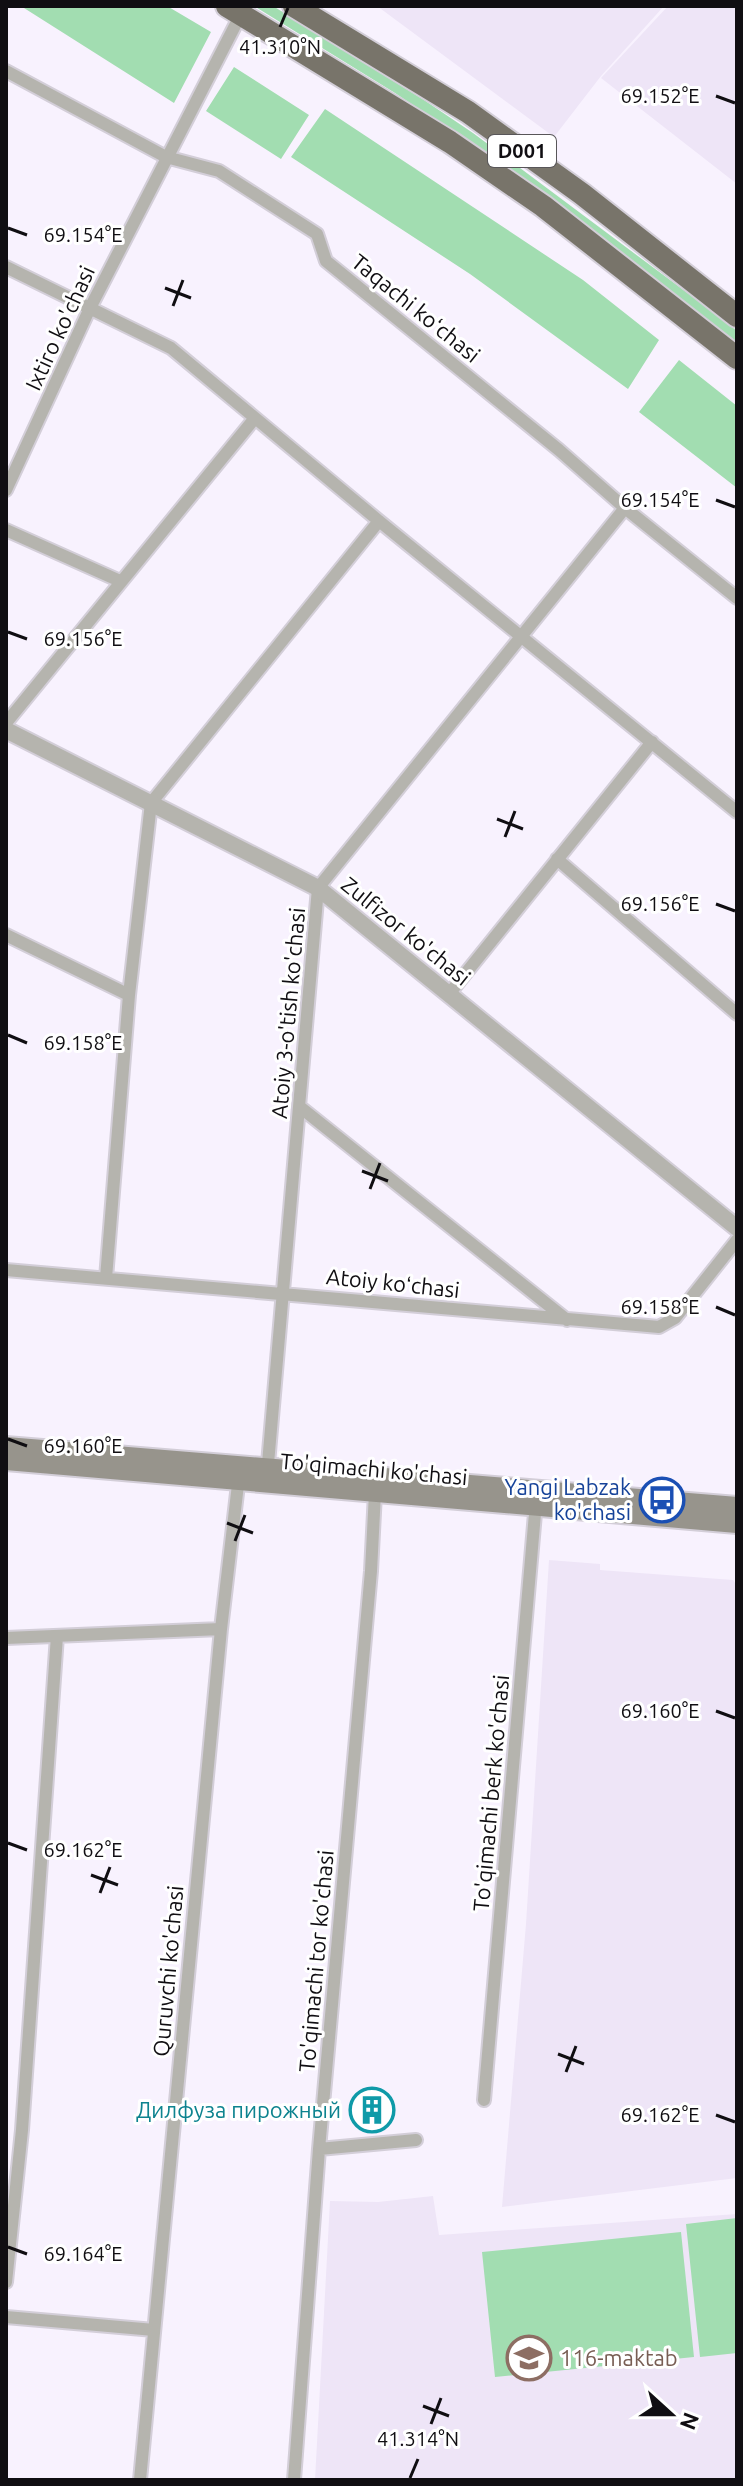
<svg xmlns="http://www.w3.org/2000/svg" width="743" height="2486" viewBox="0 0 743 2486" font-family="Ubuntu,sans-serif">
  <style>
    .built { fill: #eee5f7 }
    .green { fill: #a2ddb1 }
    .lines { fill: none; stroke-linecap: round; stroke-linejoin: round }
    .minor-casing { stroke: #d3ced8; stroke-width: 16 }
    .tertiary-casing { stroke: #d3ced8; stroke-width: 20 }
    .secondary-casing { stroke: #d3ced8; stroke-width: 22 }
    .trunk-casing { stroke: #d3ced8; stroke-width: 26 }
    .minor { stroke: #b5b4ae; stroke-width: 12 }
    .tertiary { stroke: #b5b4ae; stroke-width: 16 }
    .secondary { stroke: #97948c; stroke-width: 18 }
    .trunk { stroke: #78746a; stroke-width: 22 }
    .ticks { fill: none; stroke: #100e12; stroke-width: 3 }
    .labels { text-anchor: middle; stroke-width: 6; stroke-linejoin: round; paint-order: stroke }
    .shield { fill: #fff; stroke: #585659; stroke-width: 2 }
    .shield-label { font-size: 20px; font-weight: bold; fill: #100e12 }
    .street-label { font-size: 22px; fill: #100e12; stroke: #fff }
    .transit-label { font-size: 22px; fill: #164399; stroke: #fff; text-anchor: end }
    .culture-label { font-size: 22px; fill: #0d838f; stroke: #fff; text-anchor: end }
    .education-label { font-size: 22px; fill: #785e54; stroke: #fff; text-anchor: start }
    .ticks-label { font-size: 20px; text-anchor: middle; fill: #100e12; stroke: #fff; stroke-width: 6; stroke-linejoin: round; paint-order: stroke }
  </style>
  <rect width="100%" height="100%" fill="#f8f2fe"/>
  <!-- built -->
  <path class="built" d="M 377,6 L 664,6 L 601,76 L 554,137 Z
    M 668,6 L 737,6 L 737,184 L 601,78 Z
    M 549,1560 L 600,1564 L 600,1570 L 733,1580 L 737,1586 L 737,2178 L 502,2207 L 526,1924 Z
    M 433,2196 L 439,2235 L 737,2214 L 737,2480 L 315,2480 L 330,2201 L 378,2202 Z"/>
  <!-- green -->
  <path class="green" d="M 26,6 L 167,6 L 211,32 L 174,103 L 24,8 Z
    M 254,6 L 273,6 L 424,100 L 473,133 L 717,315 L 737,331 L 737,342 L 499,163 L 395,93 Z
    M 234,67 L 309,115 L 281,159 L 206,111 Z
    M 325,109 L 583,280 L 659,340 L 628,389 L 470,274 L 291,157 Z
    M 679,360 L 737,406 L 737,488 L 639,412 Z
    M 737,2218 L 737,2353 L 700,2357 L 686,2224 Z
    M 681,2232 L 694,2357 L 495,2377 L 482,2252 Z"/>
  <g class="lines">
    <!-- minor casing -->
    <g class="minor-casing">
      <path id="minor" d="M 6,71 L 166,157 L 219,171 L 317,234 L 326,261 L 559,450 L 625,508 L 737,598
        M 6,267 L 171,348 L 379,521 L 737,812
        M 6,490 L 90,308 L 241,14
        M 6,530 L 120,581
        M 6,723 L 255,418
        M 557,859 L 737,1014
        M 6,935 L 129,995
        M 449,994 L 652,742
        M 300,1107 L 567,1320
        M 6,1270 L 659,1327 L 675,1318 L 737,1240
        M 106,1278 L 129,995 L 151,803 L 379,521
        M 267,1475 L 318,888 L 625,508
        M 6,1638 L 221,1629
        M 484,2100 L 536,1502
        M 319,2149 L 416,2140
        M 6,2282 L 22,2130 L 57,1636
        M 6,2317 L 154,2330
        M 140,2480 L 221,1629 L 239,1476
        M 294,2480 L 319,2149 L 371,1571 L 375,1493"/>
    </g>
    <!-- tertiary casing -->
    <g class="tertiary-casing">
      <path id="tertiary" d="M 6,730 L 318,888 L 737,1228"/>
    </g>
    <!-- secondary casing -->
    <g class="secondary-casing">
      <path id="secondary" d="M 6,1446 L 737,1506
        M 6,1461 L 737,1524"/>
    </g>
    <!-- trunk casing -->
    <g class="trunk-casing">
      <path id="trunk" d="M 227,6 L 450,142 L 543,206 L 737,358
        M 294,6 L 468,112 L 582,194 L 737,316"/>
    </g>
    <!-- minor -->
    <use href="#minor" class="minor"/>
    <!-- tertiary -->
    <use href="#tertiary" class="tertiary"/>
    <!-- secondary -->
    <use href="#secondary" class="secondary"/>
    <!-- trunk -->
    <use href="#trunk" class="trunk"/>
  </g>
  <!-- ticks -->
  <path class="ticks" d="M 280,27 L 288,8M 716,96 L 735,103M 8,228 L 27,235M 165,288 L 191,298M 173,306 L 183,280M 716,500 L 735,507M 8,632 L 27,639M 497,819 L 523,829M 505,837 L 515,811M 716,904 L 735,911M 8,1035 L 27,1043M 362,1171 L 388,1181M 370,1189 L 380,1163M 716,1307 L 735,1315M 8,1439 L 27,1446M 227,1523 L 253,1533M 235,1541 L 245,1515M 716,1711 L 735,1718M 8,1843 L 27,1850M 91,1875 L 118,1885M 100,1893 L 110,1867M 558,2054 L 584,2064M 566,2072 L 576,2046M 716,2115 L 735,2122M 8,2247 L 27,2254M 423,2406 L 449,2416M 431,2424 L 441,2398M 410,2478 L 418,2459"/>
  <!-- icons -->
  <defs>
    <g id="bus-ring" transform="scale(2.3)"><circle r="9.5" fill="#fff" stroke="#1a4fb4" stroke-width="1.5"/><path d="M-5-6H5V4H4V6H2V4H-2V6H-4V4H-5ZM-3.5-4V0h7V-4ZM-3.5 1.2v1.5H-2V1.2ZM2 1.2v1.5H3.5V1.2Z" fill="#1a4fb4"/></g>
    <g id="building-ring" transform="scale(2.3)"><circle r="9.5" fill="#fff" stroke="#0f9aa8" stroke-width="1.5"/><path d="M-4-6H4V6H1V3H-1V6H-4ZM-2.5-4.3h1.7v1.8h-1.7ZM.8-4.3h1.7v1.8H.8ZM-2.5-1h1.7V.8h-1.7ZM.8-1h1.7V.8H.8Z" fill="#0f9aa8"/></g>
    <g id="school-ring" transform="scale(2.3)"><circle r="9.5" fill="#fff" stroke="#8d6e63" stroke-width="1.5"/><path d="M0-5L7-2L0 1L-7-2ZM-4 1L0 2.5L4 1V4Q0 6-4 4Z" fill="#8d6e63"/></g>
  </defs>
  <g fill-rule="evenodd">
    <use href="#bus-ring" x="662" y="1500"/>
    <use href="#building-ring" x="372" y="2110"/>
    <use href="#school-ring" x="529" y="2358"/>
  </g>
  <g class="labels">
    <!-- shield labels -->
    <rect class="shield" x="488" y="135" width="68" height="32" rx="6"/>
    <g class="shield-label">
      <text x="522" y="158">D001</text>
    </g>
    <!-- street labels -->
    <g class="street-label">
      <text transform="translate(416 308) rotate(39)" y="8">Taqachi koʻchasi</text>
      <text transform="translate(60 328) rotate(-65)" y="8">Ixtiro ko'chasi</text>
      <text transform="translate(406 931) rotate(39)" y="8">Zulfizor ko'chasi</text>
      <text transform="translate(288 1013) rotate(-85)" y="8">Atoiy 3-o'tish ko'chasi</text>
      <text transform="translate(393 1283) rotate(6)" y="8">Atoiy koʻchasi</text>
      <text transform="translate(374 1469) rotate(5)" y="8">To'qimachi ko'chasi</text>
      <text transform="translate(491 1793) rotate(-85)" y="8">To'qimachi berk ko'chasi</text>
      <text transform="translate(316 1961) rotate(-85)" y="8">To'qimachi tor ko'chasi</text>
      <text transform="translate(168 1971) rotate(-85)" y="8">Quruvchi ko'chasi</text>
    </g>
    <!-- transit labels -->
    <g class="transit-label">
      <text x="631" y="1495">Yangi Labzak<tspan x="631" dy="25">ko'chasi</tspan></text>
    </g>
    <!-- culture labels -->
    <g class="culture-label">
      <text x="341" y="2118">Дилфуза пирожный</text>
    </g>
    <!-- education labels -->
    <g class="education-label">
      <text x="560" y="2366">116-maktab</text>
    </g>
  </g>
  <g class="ticks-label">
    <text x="280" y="54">41.310°N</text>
    <text x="660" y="103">69.152°E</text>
    <text x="83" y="242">69.154°E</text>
    <text x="660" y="507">69.154°E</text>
    <text x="83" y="646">69.156°E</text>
    <text x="660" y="911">69.156°E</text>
    <text x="83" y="1050">69.158°E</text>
    <text x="660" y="1314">69.158°E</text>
    <text x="83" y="1453">69.160°E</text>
    <text x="660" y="1718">69.160°E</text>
    <text x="83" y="1857">69.162°E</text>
    <text x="660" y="2122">69.162°E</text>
    <text x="83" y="2261">69.164°E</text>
    <text x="418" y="2446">41.314°N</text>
  </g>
  <!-- border -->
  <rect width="743" height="2486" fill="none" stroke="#100e12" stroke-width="16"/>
  <!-- north arrow -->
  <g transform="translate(671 2414) rotate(111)" stroke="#ffffff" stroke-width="6" paint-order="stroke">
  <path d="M0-6L14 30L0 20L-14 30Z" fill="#100e12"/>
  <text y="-12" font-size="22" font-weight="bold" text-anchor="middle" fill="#100e12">N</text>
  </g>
</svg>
